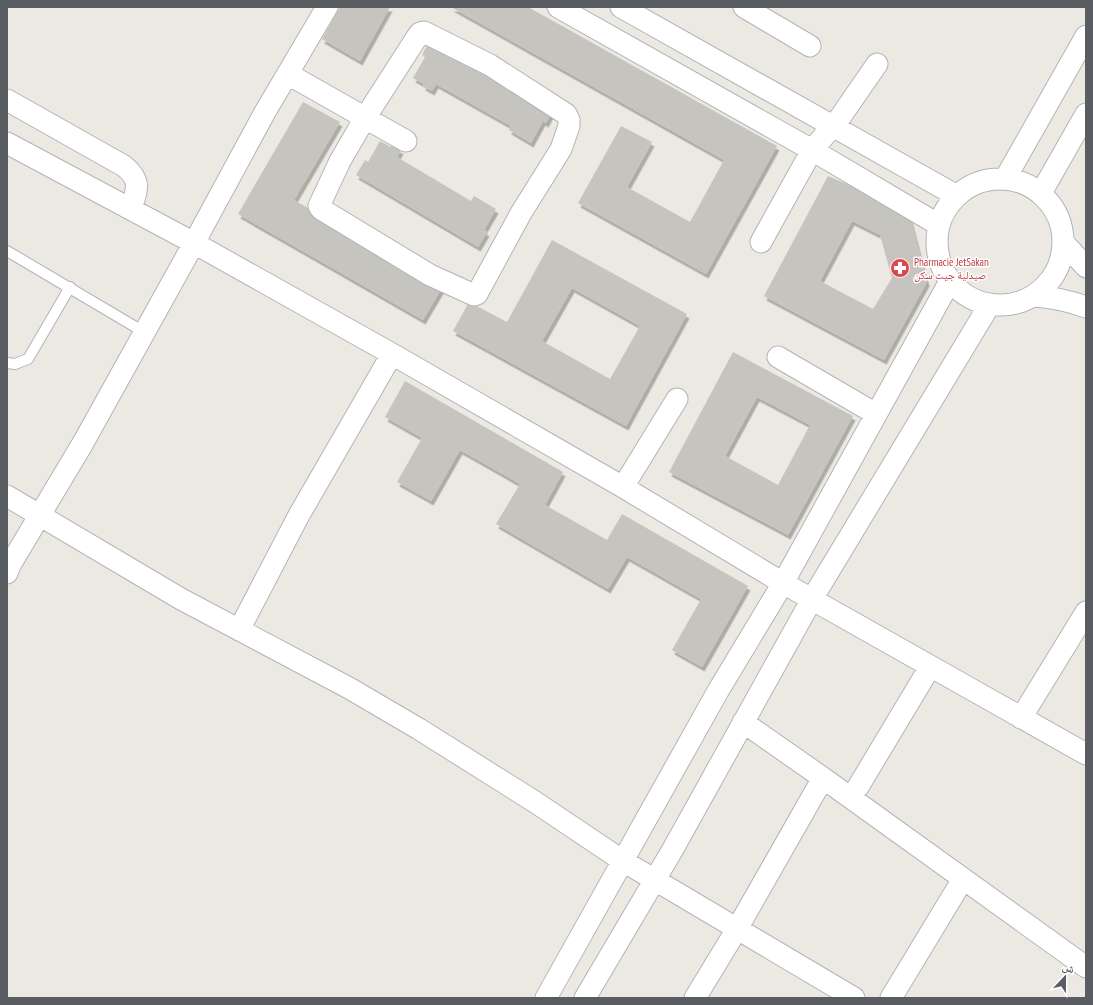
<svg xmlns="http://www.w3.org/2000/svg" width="1093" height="1005" viewBox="0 0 1093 1005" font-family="'PT Sans Narrow','Noto Naskh Arabic',sans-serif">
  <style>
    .building { fill: #c6c4be; fill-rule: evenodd; filter: url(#shadow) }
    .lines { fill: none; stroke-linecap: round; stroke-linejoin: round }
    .lane-casing { stroke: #b1b4b8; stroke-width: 12 }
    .street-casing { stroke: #b1b4b8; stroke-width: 23 }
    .lane { stroke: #fff; stroke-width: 10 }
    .street { stroke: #fff; stroke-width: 21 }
    .labels { text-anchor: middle; stroke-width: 3; stroke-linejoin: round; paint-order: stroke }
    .health-label { font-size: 11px; fill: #be3a42; stroke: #fff; text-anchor: start }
  </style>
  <defs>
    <filter id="shadow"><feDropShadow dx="2.5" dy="4.5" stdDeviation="0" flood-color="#0004"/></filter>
  </defs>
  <rect width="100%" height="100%" fill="#ebe9e1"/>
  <!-- building -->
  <path class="building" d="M 340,7 L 390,7 L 360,61 L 322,39 Z
    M 451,7 L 528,7 L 777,146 L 706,274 L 578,203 L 621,126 L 652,142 L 627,187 L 690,222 L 724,160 Z
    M 430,40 L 554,108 L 546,123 L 543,121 L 531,143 L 509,130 L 511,126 L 436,84 L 432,91 L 423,86 L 424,84 L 413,78 L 425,57 L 422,55 Z
    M 303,102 L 340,122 L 294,200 L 443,286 L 423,320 L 238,214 Z
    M 380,141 L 391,147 L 392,145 L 401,150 L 397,157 L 471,201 L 474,196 L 496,209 L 484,230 L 487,232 L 478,247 L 356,175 L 365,160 L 368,162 Z
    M 828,176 L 908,210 L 927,282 L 884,360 L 764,296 ZM 852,221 L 880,235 L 892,278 L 873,309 L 820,281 Z
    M 552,240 L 687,314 L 626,426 L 453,331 L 469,302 L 507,322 ZM 572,288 L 640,326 L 610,379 L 542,341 Z
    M 733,352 L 853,416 L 788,535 L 669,472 ZM 757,397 L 810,425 L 778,485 L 725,456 Z
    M 405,381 L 563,472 L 545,505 L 607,540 L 622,514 L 748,586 L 702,667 L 672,650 L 701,599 L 627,557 L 608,589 L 496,524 L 520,484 L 460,450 L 431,501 L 397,482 L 422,438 L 385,417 Z"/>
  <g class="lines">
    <!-- lane casing -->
    <g class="lane-casing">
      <path id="lane" d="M 7,251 L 144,332
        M 7,363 L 15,364 L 28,359 L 70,287"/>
    </g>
    <!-- street casing -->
    <g class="street-casing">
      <path id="street" d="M 558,7 L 812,150 L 939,225
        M 621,7 L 957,196
        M 744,7 L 810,46
        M 424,32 L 490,65 L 566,114 L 569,120 L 569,126 L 561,149 L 521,213 L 477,294 L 474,295 L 430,275 L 321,209 L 319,206 L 340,161 L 365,118 L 417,37 L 420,33 Z
        M 288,74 L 406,141
        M 7,100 L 124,166 C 142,181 137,189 131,209
        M 7,143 L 194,243 L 392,354 L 623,487 L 783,583 L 1086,754
        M937 242a63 63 0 1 1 126 0a63 63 0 1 1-126 0Z
        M 1005,179 L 1086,36
        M 1041,193 L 1086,114
        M 761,242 L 812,150 L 839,119 L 877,64
        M 1064,243 L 1086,267
        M 1034,296 C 1052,297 1069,301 1086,307
        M 778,357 L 876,414
        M 623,487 L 677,399
        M 7,496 L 181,599 L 349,688 L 419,729 L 535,802 L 623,861 L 854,998
        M 7,573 L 10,565 L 83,443 L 194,243 L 265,112 L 327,7
        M 239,630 L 299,515 L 392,354
        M 1021,718 L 1086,612
        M 743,722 L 823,778 L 1086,967
        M 858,787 L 930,667
        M 546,998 L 718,691 L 783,583 L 950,281
        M 585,998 L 673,849 L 812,599 L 990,304
        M 695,998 L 737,929 L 823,778
        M 891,998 L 963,879"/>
    </g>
    <!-- lane -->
    <use href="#lane" class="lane"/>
    <!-- street -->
    <use href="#street" class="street"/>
  </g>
  <!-- icons -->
  <defs>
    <g id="pharmacy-disc" transform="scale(1)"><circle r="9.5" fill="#e0444e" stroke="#fff"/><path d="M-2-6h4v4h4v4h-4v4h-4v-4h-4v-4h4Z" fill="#fff"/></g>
  </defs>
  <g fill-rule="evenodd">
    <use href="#pharmacy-disc" x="900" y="268"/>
  </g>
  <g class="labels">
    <!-- health labels -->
    <g class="health-label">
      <text x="914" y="266">Pharmacie JetSakan<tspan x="914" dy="13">صيدلية جيت سكن</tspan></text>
    </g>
  </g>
  <!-- border -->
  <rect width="1093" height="1005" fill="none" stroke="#595d61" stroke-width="16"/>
  <!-- north arrow -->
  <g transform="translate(1065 977) rotate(22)" stroke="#ffffff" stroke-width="3" paint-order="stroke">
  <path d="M0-3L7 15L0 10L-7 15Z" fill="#595d61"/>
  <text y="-6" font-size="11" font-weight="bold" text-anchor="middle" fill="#595d61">ش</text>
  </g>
</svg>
